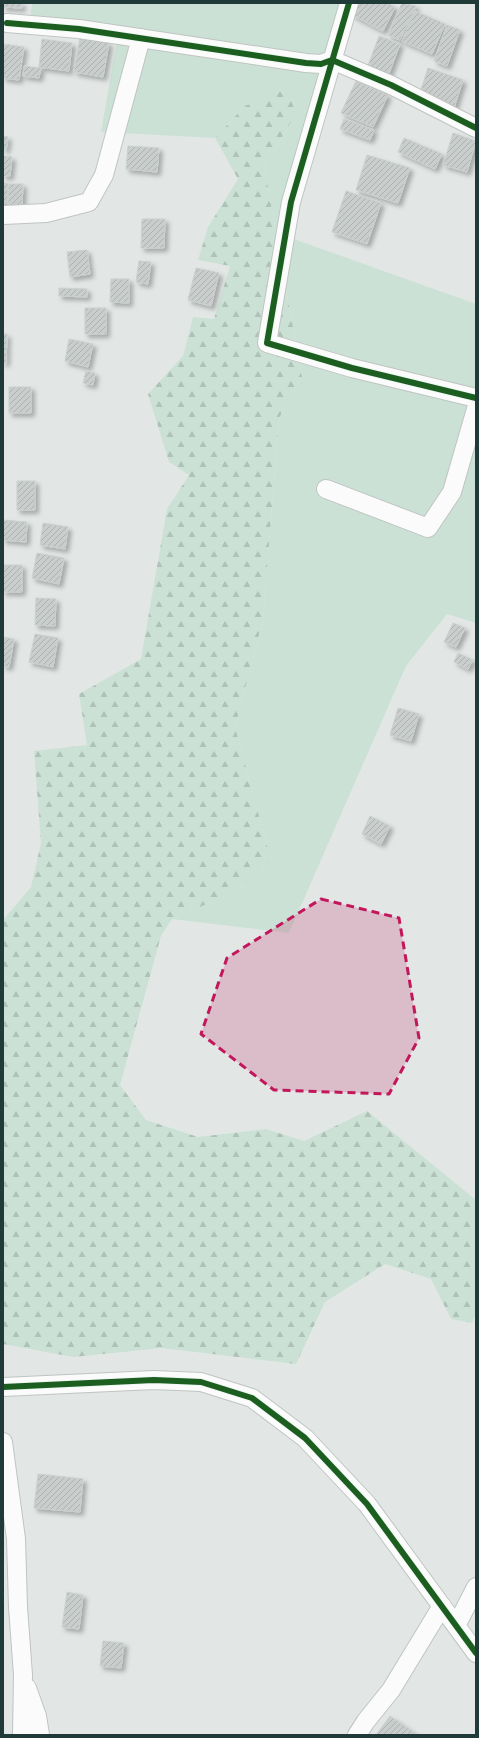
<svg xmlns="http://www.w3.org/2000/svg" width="479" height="1738" viewBox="0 0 479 1738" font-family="'Work Sans',sans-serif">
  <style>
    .green { fill: #cbe1d5 }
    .forest { fill: url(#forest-firs) }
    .building { fill: url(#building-hatch); stroke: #cbd0cf; filter: url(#shadow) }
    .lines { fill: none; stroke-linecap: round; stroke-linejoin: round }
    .street-casing { stroke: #bfc4c3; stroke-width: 20 }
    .street { stroke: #fbfbfb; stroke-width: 18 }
    .cycleway-casing { stroke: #eff7f4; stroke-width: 8 }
    .cycleway { stroke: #1b5e20; stroke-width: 6 }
    .marked { fill: #c2185b; fill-opacity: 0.2; stroke: #c2185b; stroke-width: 3; stroke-dasharray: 8 5; stroke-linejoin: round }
  </style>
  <defs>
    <pattern id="forest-firs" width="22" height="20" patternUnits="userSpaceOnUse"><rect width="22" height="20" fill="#cbe1d5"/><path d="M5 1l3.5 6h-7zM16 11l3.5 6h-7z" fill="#aec2b7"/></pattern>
    <pattern id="building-hatch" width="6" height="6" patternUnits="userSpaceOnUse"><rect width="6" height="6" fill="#c9cecd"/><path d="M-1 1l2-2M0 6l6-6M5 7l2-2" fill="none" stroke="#acb2b1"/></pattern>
    <filter id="shadow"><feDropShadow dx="3.5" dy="3.5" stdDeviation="2" flood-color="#0004"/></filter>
  </defs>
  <rect width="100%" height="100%" fill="#e2e7e6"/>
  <!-- green -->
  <path class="green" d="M 32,3 L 351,3 L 291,238 L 476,304 L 476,623 L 447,614 L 406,666 L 289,933 L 172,919 L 237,891 L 271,860 L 235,727 L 263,619 L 279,418 L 302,377 L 264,166 L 296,114 L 245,106 L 215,138 L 101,132 L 119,29 L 30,20 Z"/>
  <!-- forest -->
  <path class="forest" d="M 287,89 L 296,114 L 264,166 L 302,377 L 279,418 L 263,619 L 235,727 L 271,860 L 237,891 L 172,919 L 161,936 L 120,1085 L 146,1120 L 198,1137 L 266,1129 L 304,1141 L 367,1111 L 476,1200 L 476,1313 L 472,1323 L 451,1319 L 431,1279 L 385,1264 L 325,1302 L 296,1364 L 162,1348 L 73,1357 L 3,1344 L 3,920 L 31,887 L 41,843 L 34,751 L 87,745 L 79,694 L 141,659 L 167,509 L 189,475 L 169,462 L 148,394 L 183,356 L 193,317 L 214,319 L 230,266 L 198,260 L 208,227 L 238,179 L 215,138 L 245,106 Z"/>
  <!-- building -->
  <path class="building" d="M 3,3 L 22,3 L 22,8 L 3,7 Z
    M 358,3 L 387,3 L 395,7 L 383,31 L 352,15 Z
    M 402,3 L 416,6 L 400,40 L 388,35 Z
    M 415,11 L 445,24 L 432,54 L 402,41 Z
    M 447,25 L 460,30 L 447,66 L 434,61 Z
    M 379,36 L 400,44 L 387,79 L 366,71 Z
    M 80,37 L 109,43 L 103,77 L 74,72 Z
    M 42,39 L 72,43 L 69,71 L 39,67 Z
    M 3,44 L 24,47 L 19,80 L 3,78 Z
    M 24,66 L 41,68 L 39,78 L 23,76 Z
    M 428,68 L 463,80 L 454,108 L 419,96 Z
    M 356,81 L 388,95 L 373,127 L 341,113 Z
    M 344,119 L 374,130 L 370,140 L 340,129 Z
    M 453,133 L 476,141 L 467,172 L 443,165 Z
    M 3,136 L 8,137 L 6,150 L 3,149 Z
    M 404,138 L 442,154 L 435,169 L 398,152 Z
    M 128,146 L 159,148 L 157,172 L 126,169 Z
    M 367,155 L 410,168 L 398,203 L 356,190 Z
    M 3,156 L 12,157 L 10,176 L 3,176 Z
    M 3,183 L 8,183 L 7,207 L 3,206 Z
    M 9,184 L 23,184 L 22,207 L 8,206 Z
    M 346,191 L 381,203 L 367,244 L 332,232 Z
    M 142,219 L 165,219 L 164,248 L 141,248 Z
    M 87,250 L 90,274 L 70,277 L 67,252 Z
    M 139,261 L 151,262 L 148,284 L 136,282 Z
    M 196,268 L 219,273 L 211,306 L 188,300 Z
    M 111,279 L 129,279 L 129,303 L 110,302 Z
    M 59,288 L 87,289 L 87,297 L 59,296 Z
    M 85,308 L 106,308 L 106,334 L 85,334 Z
    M 3,334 L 7,334 L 6,363 L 3,363 Z
    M 69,339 L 93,344 L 88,367 L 65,361 Z
    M 86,371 L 95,373 L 93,385 L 83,383 Z
    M 9,387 L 31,387 L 31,413 L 9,413 Z
    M 17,481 L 35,481 L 35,510 L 17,510 Z
    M 3,520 L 27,522 L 26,542 L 3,540 Z
    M 43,523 L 68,527 L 65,549 L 40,545 Z
    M 37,553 L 64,558 L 59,584 L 32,578 Z
    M 3,565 L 22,565 L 22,592 L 3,592 Z
    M 36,598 L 56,599 L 55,626 L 35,625 Z
    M 453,623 L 465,628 L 456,647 L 444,642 Z
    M 35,634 L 58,638 L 53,667 L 29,662 Z
    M 3,637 L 14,639 L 9,667 L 3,666 Z
    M 458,653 L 473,660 L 468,669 L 454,662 Z
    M 398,708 L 419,714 L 411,741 L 390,735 Z
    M 370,816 L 390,826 L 381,844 L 362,834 Z
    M 38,1474 L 83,1479 L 80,1512 L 34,1508 Z
    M 67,1592 L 83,1595 L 79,1629 L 62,1627 Z
    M 103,1641 L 124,1643 L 121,1668 L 100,1666 Z
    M 390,1716 L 415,1733 L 414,1735 L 376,1735 Z"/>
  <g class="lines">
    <!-- street casing -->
    <g class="street-casing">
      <path id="street" d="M 349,3 L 291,202 L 267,343 L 352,368 L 476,398
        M 7,23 L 79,29 L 306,63 L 321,64 L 332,60 L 391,85 L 476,128
        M 3,215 L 46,213 L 89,202 L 104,175 L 141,38
        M 326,489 L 428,528 L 452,492 L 476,409
        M 3,1387 L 154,1380 L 201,1382 L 252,1398 L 305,1438 L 367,1504 L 476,1653
        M 3,1442 L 16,1539 L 18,1607 L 23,1675 L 22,1735
        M 456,1626 L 476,1587
        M 27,1688 L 37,1716 L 40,1735
        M 357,1735 L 366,1721 L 391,1690 L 442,1606"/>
    </g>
    <!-- street -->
    <use href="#street" class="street"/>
    <!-- cycleway casing -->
    <g class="cycleway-casing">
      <path id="cycleway" d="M 349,3 L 291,202 L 267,343 L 352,368 L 476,398
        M 7,23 L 79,29 L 306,63 L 321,64 L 332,60 L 391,85 L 476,128
        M 3,1387 L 154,1380 L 201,1382 L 252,1398 L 305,1438 L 367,1504 L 476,1653"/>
    </g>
    <!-- cycleway -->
    <use href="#cycleway" class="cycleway"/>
  </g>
  <!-- marked area -->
  <path class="marked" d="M 321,899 L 399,918 L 419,1038 L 389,1094 L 274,1090 L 201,1034 L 227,958 Z"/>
  <!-- border -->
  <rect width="479" height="1738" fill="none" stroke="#203a37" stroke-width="8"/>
</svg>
